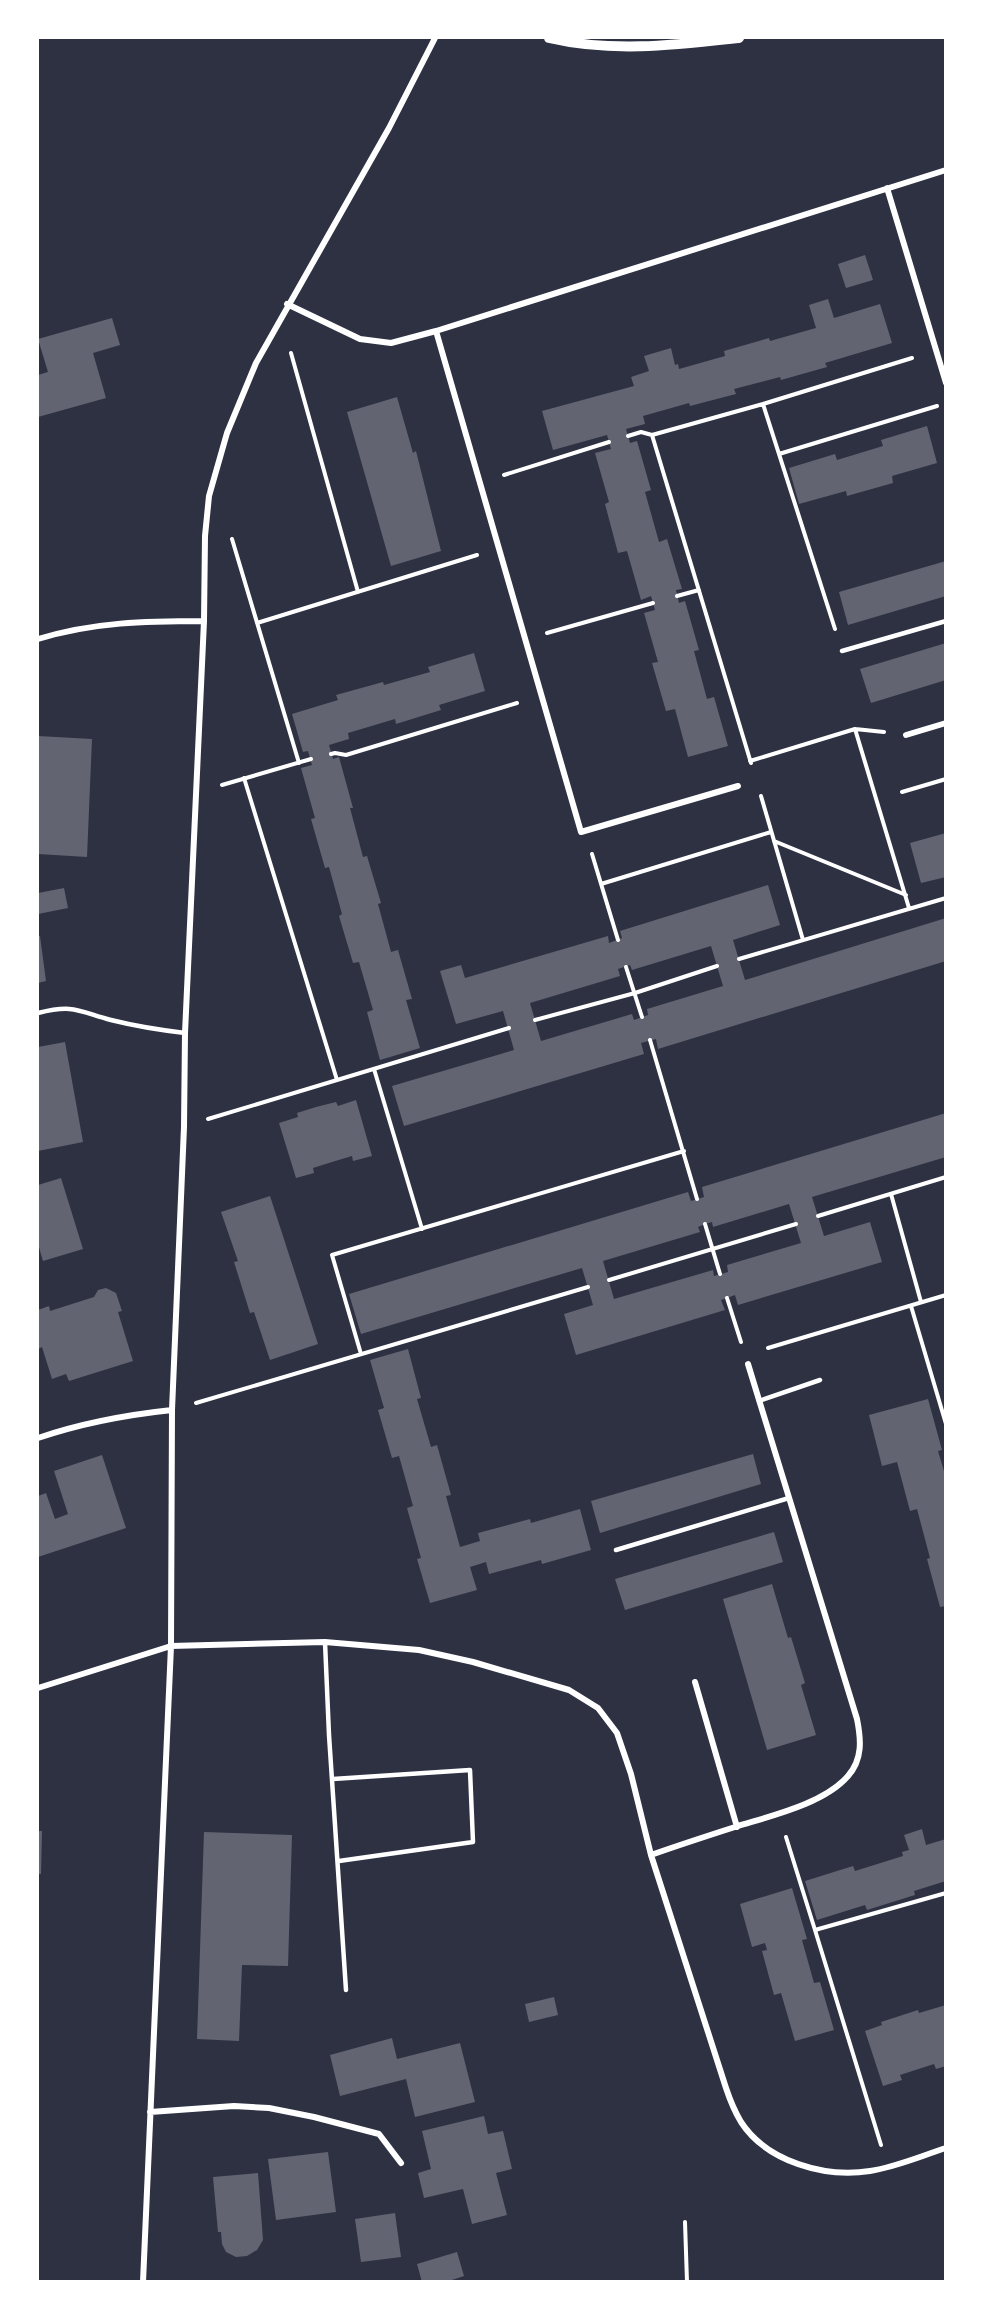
<svg xmlns="http://www.w3.org/2000/svg" width="983" height="2319" viewBox="0 0 983 2319" font-family="'Open Sans',sans-serif">
  <style>
    .building { fill: #626471; fill-rule: evenodd }
    .lines { fill: none; stroke-linecap: round; stroke-linejoin: round }
    .path { stroke: #fff; stroke-width: 4 }
    .service { stroke: #fff; stroke-width: 4.5 }
    .minor { stroke: #fff; stroke-width: 6 }
    .tertiary { stroke: #fff; stroke-width: 10 }
  </style>
  <rect width="100%" height="100%" fill="#2d3142"/>
  <!-- building -->
  <path class="building" d="M 865,255 L 873,280 L 846,288 L 838,264 Z
    M 828,299 L 834,318 L 880,304 L 892,343 L 825,363 L 827,367 L 781,380 L 780,377 L 734,389 L 736,394 L 690,406 L 689,403 L 643,416 L 645,424 L 626,429 L 630,443 L 637,441 L 651,490 L 645,492 L 659,542 L 667,539 L 682,589 L 676,590 L 679,603 L 685,601 L 699,650 L 694,651 L 707,699 L 714,697 L 728,746 L 688,757 L 675,709 L 666,711 L 652,663 L 658,662 L 644,613 L 655,610 L 651,596 L 641,600 L 627,551 L 618,553 L 605,504 L 609,502 L 595,453 L 611,449 L 607,435 L 553,450 L 542,411 L 634,386 L 631,377 L 649,371 L 644,356 L 671,348 L 675,365 L 678,364 L 679,369 L 725,356 L 724,351 L 769,338 L 770,341 L 816,328 L 809,305 Z
    M 112,318 L 120,345 L 93,353 L 106,398 L 38,417 L 38,375 L 48,372 L 38,339 Z
    M 397,397 L 413,453 L 416,451 L 441,551 L 391,566 L 347,412 Z
    M 927,426 L 937,463 L 892,476 L 893,483 L 847,496 L 846,491 L 799,504 L 789,468 L 835,454 L 837,460 L 883,446 L 881,440 Z
    M 946,561 L 946,596 L 848,625 L 839,592 Z
    M 946,643 L 946,680 L 871,703 L 860,669 Z
    M 474,653 L 485,691 L 439,705 L 441,710 L 396,724 L 395,719 L 348,733 L 349,739 L 329,745 L 333,759 L 339,757 L 353,808 L 350,808 L 363,857 L 367,856 L 381,903 L 378,904 L 391,952 L 398,950 L 412,999 L 406,1000 L 420,1048 L 380,1060 L 367,1012 L 373,1010 L 359,962 L 353,963 L 339,916 L 342,914 L 329,867 L 325,868 L 311,819 L 315,818 L 301,768 L 312,765 L 308,751 L 303,752 L 292,714 L 338,700 L 336,695 L 383,682 L 384,685 L 430,672 L 428,667 Z
    M 38,736 L 92,739 L 87,857 L 38,854 Z
    M 946,833 L 946,877 L 921,883 L 910,843 Z
    M 768,885 L 780,925 L 733,940 L 745,980 L 946,918 L 946,961 L 658,1049 L 656,1039 L 641,1043 L 644,1054 L 404,1126 L 392,1086 L 514,1050 L 503,1011 L 456,1024 L 440,971 L 461,965 L 465,978 L 608,936 L 609,943 L 622,938 L 620,931 ZM 711,946 L 723,986 L 647,1009 L 648,1015 L 634,1020 L 632,1014 L 541,1041 L 530,1003 L 620,976 L 618,969 L 630,965 L 632,970 Z
    M 64,888 L 68,908 L 38,914 L 38,893 Z
    M 38,936 L 40,936 L 46,981 L 38,983 Z
    M 65,1042 L 83,1142 L 38,1151 L 38,1047 Z
    M 356,1100 L 372,1156 L 353,1161 L 352,1156 L 332,1162 L 313,1168 L 314,1173 L 296,1178 L 279,1123 L 298,1117 L 297,1113 L 316,1107 L 336,1102 L 338,1106 Z
    M 946,1113 L 946,1157 L 812,1197 L 824,1236 L 870,1222 L 882,1262 L 738,1305 L 735,1295 L 727,1298 L 721,1300 L 725,1310 L 576,1355 L 564,1314 L 593,1305 L 582,1268 L 361,1334 L 349,1294 L 688,1192 L 691,1201 L 704,1197 L 702,1187 ZM 789,1204 L 801,1243 L 727,1265 L 728,1272 L 714,1276 L 713,1270 L 614,1299 L 603,1261 L 700,1232 L 698,1227 L 705,1224 L 712,1222 L 713,1227 Z
    M 61,1178 L 83,1249 L 43,1261 L 38,1244 L 38,1185 Z
    M 270,1196 L 318,1344 L 270,1360 L 254,1312 L 250,1313 L 234,1262 L 238,1261 L 221,1212 Z
    M 106,1288 L 116,1293 L 122,1311 L 118,1312 L 133,1361 L 69,1381 L 66,1374 L 52,1379 L 42,1347 L 38,1349 L 38,1310 L 49,1306 L 50,1311 L 94,1297 L 98,1290 Z
    M 408,1349 L 421,1398 L 417,1399 L 431,1447 L 437,1445 L 451,1495 L 446,1496 L 460,1547 L 480,1541 L 478,1533 L 530,1519 L 531,1523 L 580,1509 L 591,1550 L 542,1564 L 541,1560 L 489,1574 L 486,1562 L 470,1567 L 477,1590 L 430,1603 L 417,1559 L 421,1558 L 407,1508 L 413,1506 L 399,1456 L 392,1458 L 378,1410 L 384,1408 L 370,1360 Z
    M 928,1399 L 942,1450 L 938,1451 L 946,1478 L 946,1606 L 940,1607 L 927,1559 L 930,1558 L 917,1509 L 910,1511 L 897,1462 L 882,1466 L 869,1415 Z
    M 753,1454 L 761,1484 L 600,1533 L 591,1501 Z
    M 102,1455 L 126,1528 L 38,1557 L 38,1496 L 46,1493 L 55,1519 L 68,1514 L 54,1471 Z
    M 774,1532 L 783,1562 L 625,1610 L 615,1579 Z
    M 772,1584 L 788,1638 L 791,1637 L 805,1683 L 801,1685 L 816,1735 L 767,1750 L 723,1599 Z
    M 922,1829 L 926,1845 L 946,1839 L 946,1881 L 914,1891 L 915,1895 L 867,1910 L 865,1905 L 817,1920 L 805,1881 L 853,1866 L 855,1871 L 903,1856 L 902,1852 L 909,1850 L 904,1835 Z
    M 38,1831 L 42,1831 L 41,1874 L 38,1874 Z
    M 204,1832 L 292,1835 L 288,1966 L 242,1965 L 239,2041 L 197,2039 Z
    M 792,1888 L 807,1939 L 802,1940 L 814,1983 L 820,1982 L 834,2030 L 795,2041 L 781,1993 L 774,1995 L 762,1951 L 767,1950 L 765,1943 L 752,1947 L 740,1904 Z
    M 554,1997 L 558,2015 L 529,2022 L 525,2004 Z
    M 946,2005 L 946,2066 L 936,2069 L 934,2064 L 900,2075 L 902,2080 L 883,2086 L 865,2031 L 882,2025 L 881,2022 L 918,2010 L 919,2013 Z
    M 392,2038 L 397,2059 L 460,2043 L 475,2102 L 415,2117 L 406,2079 L 340,2096 L 330,2055 Z
    M 484,2116 L 488,2134 L 503,2131 L 512,2169 L 496,2173 L 507,2215 L 472,2224 L 463,2189 L 424,2198 L 418,2173 L 431,2169 L 422,2131 Z
    M 328,2152 L 336,2212 L 276,2220 L 268,2159 Z
    M 258,2173 L 263,2240 L 257,2250 L 247,2256 L 236,2257 L 226,2252 L 222,2244 L 221,2232 L 218,2232 L 213,2177 Z
    M 395,2213 L 401,2257 L 361,2262 L 355,2219 Z
    M 457,2252 L 464,2276 L 452,2280 L 453,2282 L 422,2282 L 417,2264 Z"/>
  <g class="lines">
    <!-- path -->
    <path class="path" d="M 291,353 L 358,592
      M 763,404 L 835,629
      M 652,435 L 751,763
      M 628,436 L 641,432 L 652,435 L 763,404 L 912,358
      M 779,454 L 937,406
      M 504,475 L 609,442
      M 232,539 L 299,763
      M 677,596 L 699,590
      M 257,623 L 477,555
      M 547,633 L 653,603
      M 855,729 L 909,908
      M 331,754 L 335,753 L 346,755 L 517,703
      M 750,761 L 855,729 L 884,732
      M 244,778 L 337,1080
      M 222,785 L 311,759
      M 902,792 L 946,779
      M 761,796 L 803,940
      M 774,841 L 906,895
      M 592,854 L 618,940
      M 601,884 L 771,832
      M 739,959 L 946,898
      M 626,967 L 642,1017
      M 535,1020 L 635,993 L 717,966
      M 650,1040 L 697,1199
      M 374,1069 L 422,1229
      M 208,1119 L 509,1028
      M 891,1194 L 921,1302
      M 818,1216 L 946,1177
      M 705,1224 L 720,1274
      M 609,1280 L 796,1224
      M 727,1298 L 741,1342
      M 911,1306 L 946,1424
      M 768,1348 L 946,1295
      M 361,1354 L 332,1255 L 684,1151
      M 196,1403 L 588,1287
      M 786,1837 L 815,1930 L 946,1893
      M 815,1930 L 881,2145
      M 685,2222 L 687,2282"/>
    <!-- service -->
    <path class="service" d="M 842,651 L 946,621
      M 38,1013 C 74,1004 78,1011 111,1020 C 135,1026 160,1030 185,1033
      M 759,1401 L 820,1380
      M 616,1550 L 789,1498
      M 325,1642 L 329,1735 L 346,1990
      M 333,1779 L 470,1770 L 473,1842 L 339,1861"/>
    <!-- minor -->
    <path class="minor" d="M 887,188 L 946,383
      M 287,304 L 360,339 L 391,343 L 436,331 L 946,170
      M 436,331 L 581,832 L 738,786
      M 38,639 C 94,622 146,621 204,621
      M 906,735 L 946,723
      M 38,1438 C 82,1423 125,1415 172,1410
      M 695,1682 L 737,1827
      M 38,1688 L 171,1646 L 325,1642 L 419,1650 L 473,1662 L 569,1690 L 598,1708 L 617,1733 L 631,1774 L 651,1855 L 726,2088 C 730,2100 735,2112 741,2122 C 767,2162 825,2178 870,2171 C 896,2167 921,2156 946,2148
      M 651,1855 C 679,1845 707,1836 735,1827 C 770,1816 824,1804 848,1776 C 863,1759 861,1739 857,1719 L 748,1364
      M 150,2112 L 234,2106 L 269,2108 L 314,2117 L 379,2134 L 401,2163
      M 143,2282 L 171,1646 L 172,1410 L 184,1127 L 185,1033 L 204,621 L 205,536 L 209,496 L 227,433 L 256,363 L 389,128 L 435,38"/>
    <!-- tertiary -->
    <path class="tertiary" d="M 549,38 C 613,53 676,45 739,38"/>
  </g>
  <!-- border -->
  <rect width="983" height="2319" fill="none" stroke="#ffffff" stroke-width="78"/>
</svg>
